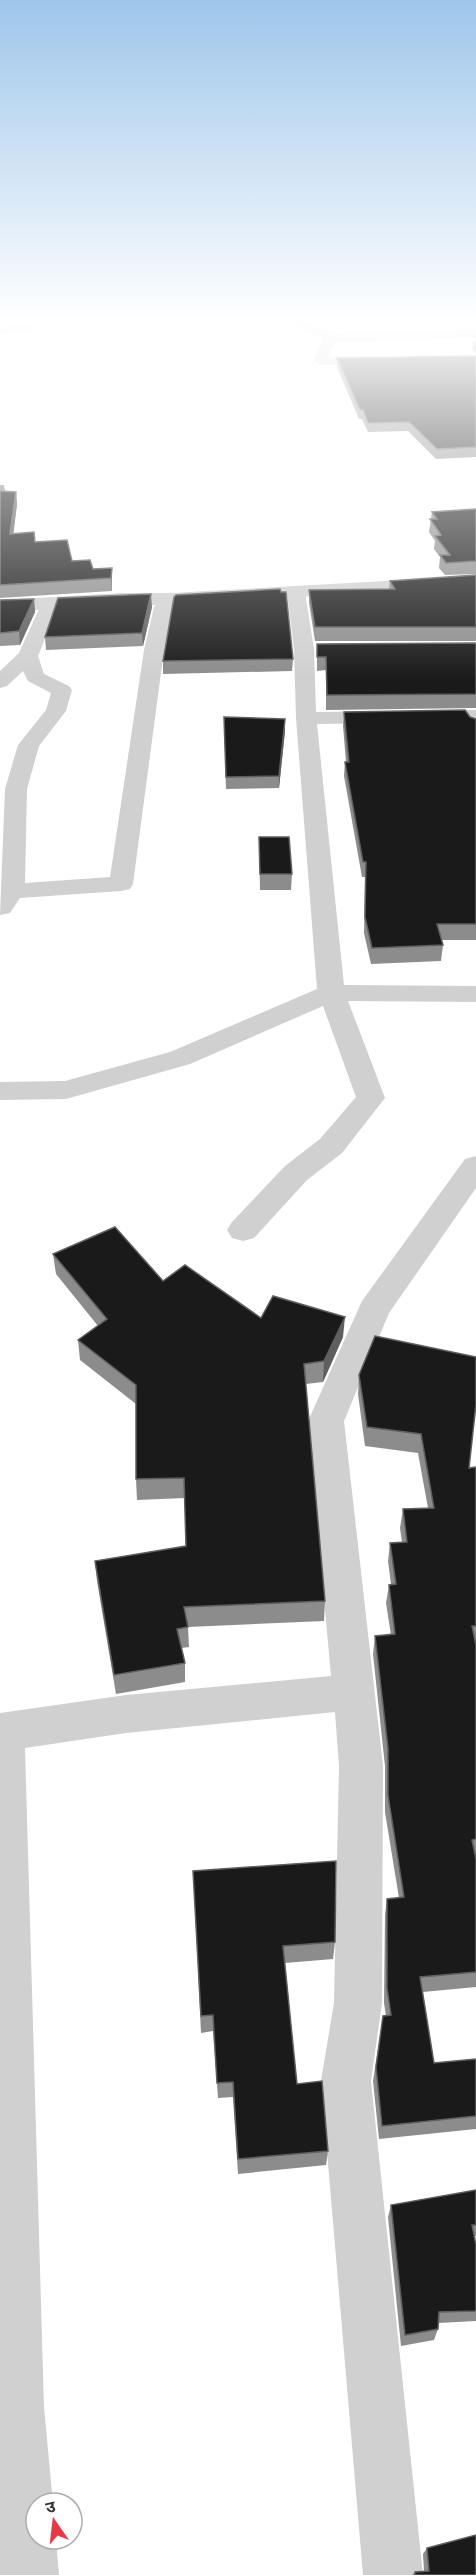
<svg xmlns="http://www.w3.org/2000/svg" width="476" height="2575" viewBox="0 0 476 2575" font-family="'Archivo Narrow','Noto Sans Devanagari',sans-serif">
  <style>
    .lines { fill: none; stroke-linecap: round; stroke-linejoin: round }
    .minor { fill: #d0d0d0; fill-rule: evenodd }
    .tertiary { fill: #d0d0d0; fill-rule: evenodd }
    .wall { fill: #8c8c8c }
    .shaded-wall { fill: #5f5f5f }
    .building { fill: #1a1a1a; stroke: #5f5f5f; stroke-width: 1.5 }
  </style>
  <rect width="100%" height="100%" fill="#fff"/>
  <g class="lines">
    <!-- minor -->
    <path class="minor" d="M 293,319 L 305,319 L 308,323 L 336,334 L 476,329 L 476,337 L 335,342 L 328,357 L 381,356 L 388,360 L 381,364 L 320,365 L 313,361 L 324,338 L 299,329 Z
      M 29,324 L 33,325 L 35,328 L 33,331 L 0,334 L 0,326 Z
      M 296,587 L 302,588 L 305,592 L 314,649 L 316,712 L 476,710 L 476,731 L 469,729 L 465,722 L 317,724 L 344,985 L 476,986 L 476,1002 L 348,1001 L 385,1098 L 342,1153 L 307,1180 L 254,1238 L 243,1241 L 232,1238 L 227,1230 L 232,1222 L 285,1166 L 320,1139 L 356,1097 L 323,1006 L 190,1064 L 66,1099 L 0,1100 L 0,1082 L 65,1081 L 170,1052 L 317,989 L 296,718 L 294,649 L 287,592 L 290,588 Z
      M 171,593 L 177,595 L 180,599 L 172,608 L 164,650 L 133,884 L 130,889 L 121,891 L 20,898 L 10,913 L 0,915 L 5,789 L 18,745 L 46,710 L 51,693 L 28,681 L 23,671 L 7,686 L 0,688 L 0,671 L 19,653 L 44,598 L 58,598 L 60,602 L 38,656 L 44,674 L 69,686 L 72,690 L 66,711 L 39,746 L 27,789 L 25,883 L 110,877 L 144,650 L 154,607 L 165,595 Z
      M 476,1156 L 476,1188 L 389,1313 L 344,1421 L 383,1766 L 382,2003 L 371,2081 L 423,2575 L 363,2575 L 321,2081 L 334,2003 L 339,1766 L 335,1712 L 126,1733 L 25,1748 L 44,2407 L 53,2503 L 36,2503 L 36,2539 L 56,2539 L 59,2575 L 0,2575 L 0,1713 L 126,1695 L 331,1676 L 308,1421 L 362,1301 L 465,1159 Z"/>
    <!-- tertiary -->
    <path class="tertiary" d="M 476,576 L 476,586 L 171,605 L 122,605 L 0,612 L 0,600 L 122,593 L 171,593 Z"/>
  </g>
  <!-- wall -->
  <path class="wall" d="M 473,341 L 476,341 L 476,353 L 472,350 Z
    M 476,356 L 476,457 L 436,459 L 408,431 L 368,432 L 362,419 L 359,419 L 337,367 L 337,358 Z
    M 0,485 L 4,485 L 5,491 L 16,492 L 17,504 L 13,534 L 35,542 L 72,561 L 93,569 L 112,568 L 112,591 L 0,598 Z
    M 476,509 L 476,574 L 445,575 L 439,568 L 440,557 L 434,549 L 435,541 L 429,532 L 432,512 Z
    M 476,575 L 476,641 L 315,641 L 309,603 L 309,590 L 389,589 L 390,581 Z
    M 34,599 L 35,612 L 20,645 L 0,646 L 0,600 Z
    M 152,607 L 143,646 L 46,650 L 45,637 Z
    M 476,643 L 476,708 L 326,710 L 326,670 L 317,671 L 317,644 Z
    M 293,659 L 292,671 L 163,674 L 163,661 Z
    M 344,712 L 470,717 L 476,719 L 476,940 L 441,940 L 443,945 L 441,961 L 371,964 L 364,933 L 365,877 L 362,877 L 344,776 L 345,762 L 346,762 L 343,726 Z
    M 224,717 L 285,731 L 279,788 L 226,789 Z
    M 259,837 L 292,874 L 291,890 L 260,890 Z
    M 53,1254 L 163,1281 L 261,1318 L 343,1337 L 323,1382 L 306,1384 L 325,1601 L 324,1621 L 188,1627 L 189,1647 L 181,1648 L 185,1663 L 185,1682 L 116,1694 L 97,1581 L 95,1561 L 186,1546 L 185,1498 L 137,1500 L 136,1479 L 136,1404 L 80,1360 L 78,1340 L 98,1326 L 56,1274 Z
    M 359,1375 L 469,1468 L 476,1467 L 476,1987 L 423,1992 L 434,2063 L 476,2059 L 476,2129 L 379,2139 L 373,2081 L 383,2016 L 386,2016 L 384,2003 L 385,1915 L 387,1899 L 399,1898 L 385,1812 L 385,1766 L 373,1654 L 375,1636 L 391,1635 L 386,1603 L 389,1585 L 391,1584 L 388,1561 L 390,1543 L 402,1542 L 400,1528 L 403,1509 L 428,1508 L 418,1453 L 365,1446 L 358,1394 Z
    M 193,1871 L 335,1942 L 333,1959 L 285,1963 L 297,2084 L 328,2151 L 326,2165 L 238,2174 L 233,2097 L 218,2098 L 213,2031 L 201,2033 Z
    M 476,2190 L 476,2236 L 474,2237 L 476,2245 L 476,2321 L 438,2323 L 438,2329 L 434,2340 L 401,2346 L 388,2217 L 391,2205 Z
    M 427,2548 L 476,2575 L 412,2575 L 415,2572 L 424,2571 L 423,2554 Z"/>
  <!-- shaded-wall -->
  <path class="shaded-wall" d="M 16,492 L 17,504 L 12,546 L 10,534 Z
    M 112,568 L 112,591 L 111,578 Z
    M 151,594 L 152,607 L 143,646 L 142,633 Z
    M 34,599 L 35,612 L 20,645 L 19,631 Z
    M 285,719 L 285,731 L 279,788 L 279,776 Z
    M 345,1317 L 343,1337 L 323,1382 L 324,1361 Z"/>
  <!-- building -->
  <path class="building" d="M 476,356 L 476,447 L 437,449 L 409,422 L 368,423 L 363,410 L 360,410 L 337,358 Z
    M 0,491 L 16,492 L 10,534 L 34,532 L 35,542 L 67,540 L 72,561 L 90,560 L 93,569 L 112,568 L 111,578 L 0,585 Z
    M 476,509 L 476,561 L 446,563 L 440,555 L 450,555 L 435,536 L 441,535 L 430,519 L 437,519 L 432,512 Z
    M 476,575 L 476,627 L 315,627 L 309,590 L 395,589 L 390,581 Z
    M 280,589 L 281,592 L 286,592 L 293,659 L 163,661 L 174,597 L 176,595 Z
    M 151,594 L 142,633 L 45,637 L 58,598 Z
    M 34,599 L 19,631 L 0,633 L 0,600 Z
    M 476,643 L 476,694 L 327,695 L 326,657 L 317,657 L 317,644 Z
    M 465,710 L 470,717 L 476,719 L 476,924 L 437,924 L 443,945 L 372,948 L 365,917 L 366,862 L 363,862 L 345,762 L 349,762 L 344,712 Z
    M 224,717 L 285,719 L 279,776 L 226,777 Z
    M 259,837 L 289,837 L 292,874 L 260,874 Z
    M 115,1227 L 163,1281 L 185,1265 L 261,1318 L 273,1296 L 345,1317 L 324,1361 L 304,1364 L 325,1601 L 184,1607 L 188,1627 L 177,1629 L 185,1663 L 114,1675 L 95,1561 L 186,1546 L 184,1478 L 136,1479 L 136,1385 L 78,1340 L 107,1319 L 53,1254 Z
    M 375,1336 L 476,1357 L 476,1404 L 469,1468 L 476,1467 L 476,1626 L 472,1626 L 476,1645 L 476,1839 L 472,1840 L 476,1859 L 476,1972 L 420,1977 L 434,2063 L 476,2059 L 476,2116 L 382,2126 L 376,2067 L 383,2016 L 391,2015 L 387,1988 L 387,1899 L 404,1897 L 388,1795 L 388,1748 L 375,1636 L 395,1634 L 389,1585 L 396,1584 L 390,1543 L 407,1542 L 403,1509 L 434,1508 L 421,1434 L 367,1427 L 359,1375 Z
    M 336,1861 L 335,1942 L 283,1946 L 297,2084 L 322,2081 L 328,2151 L 238,2159 L 233,2082 L 217,2083 L 213,2015 L 201,2016 L 193,1871 Z
    M 476,2190 L 476,2225 L 472,2225 L 476,2245 L 476,2311 L 439,2312 L 438,2329 L 405,2335 L 391,2205 Z
    M 476,2535 L 476,2575 L 415,2575 L 415,2572 L 429,2571 L 427,2548 Z"/>
  <!-- sky -->
  <linearGradient id="sky" x2="0" y2="1"><stop stop-color="#9ec6ea"/><stop offset="0.47" stop-color="#fff"/><stop offset="1" stop-color="#fff" stop-opacity="0"/></linearGradient>
  <rect width="476" height="680" fill="url(#sky)"/>
  <!-- north arrow -->
  <g transform="translate(54 2521) rotate(346)"><circle r="28" fill="#ffffff" stroke="#adadad" stroke-width="1.5"/>
  <path d="M0-4.5L10 22L0 15L-10 22Z" fill="#e63946"/>
  <text y="-9" font-size="16" font-weight="bold" text-anchor="middle" fill="#333333">उ</text>
  </g>
</svg>
